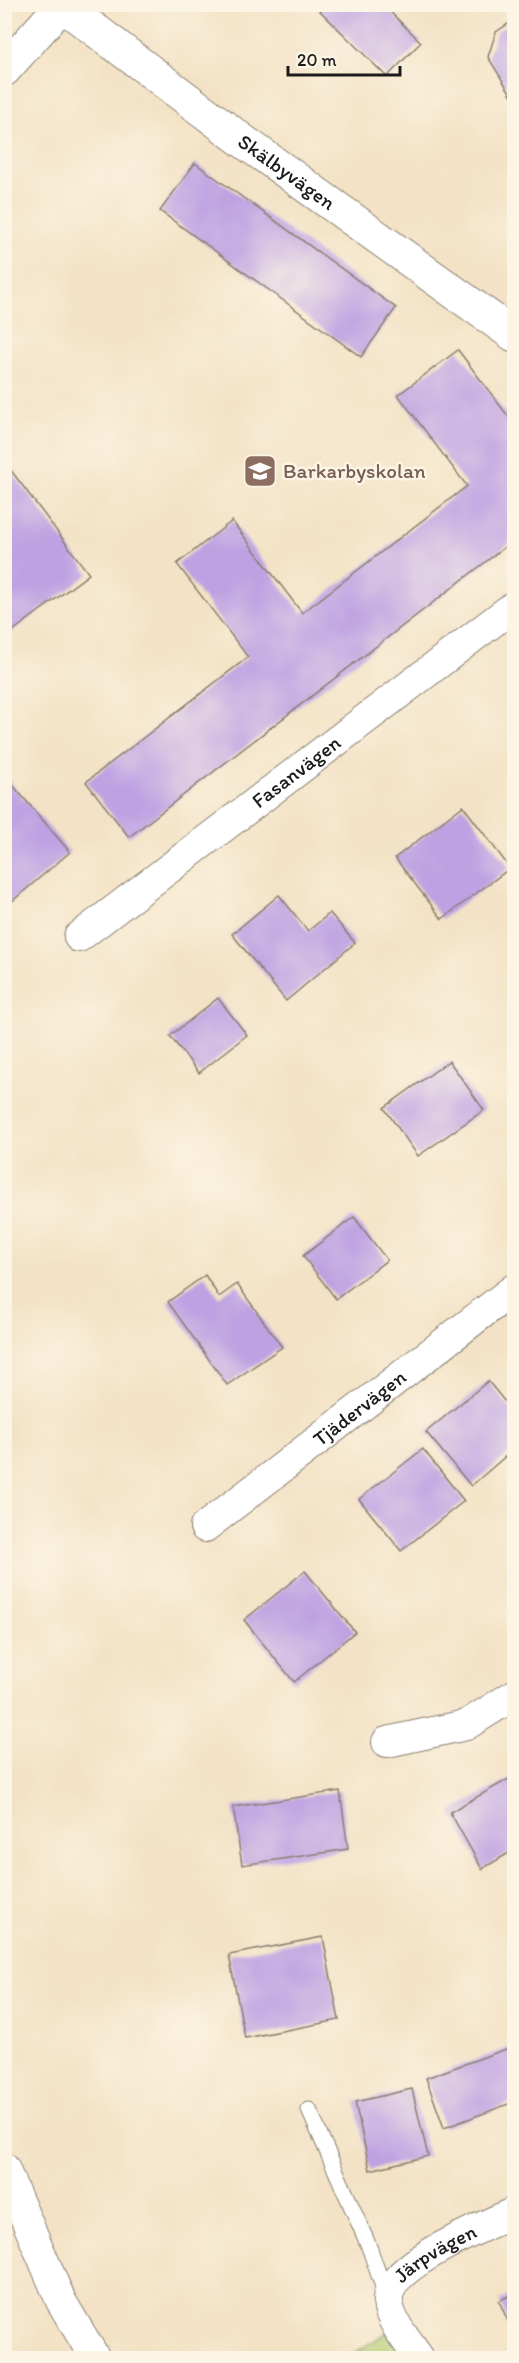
<svg xmlns="http://www.w3.org/2000/svg" width="519" height="2363" viewBox="0 0 519 2363" font-family="Itim,sans-serif">
  <style>
    .green { fill: #b1ca6f; stroke: #667346; stroke-width: 1.5 }
    .building { fill: #bda1e2 }
    .lines { fill: none; stroke-linecap: round; stroke-linejoin: round }
    .lane-casing { stroke: #887f70; stroke-width: 17 }
    .street-casing { stroke: #887f70; stroke-width: 32 }
    .secondary-casing { stroke: #887f70; stroke-width: 35 }
    .lane { stroke: #fff; stroke-width: 15 }
    .street { stroke: #fff; stroke-width: 30 }
    .secondary { stroke: #fff; stroke-width: 33 }
    .labels { text-anchor: middle; stroke-width: 5; stroke-linejoin: round; paint-order: stroke }
    .street-label { font-size: 21px; fill: #1c1c1c; stroke: #fcf5e5 }
    .education-label { font-size: 21px; fill: #785e54; stroke: #fcf5e5; text-anchor: start }
  </style>
  <rect width="100%" height="100%" fill="#fcf5e5"/>
  <filter id="ink" filterUnits="userSpaceOnUse"><feTurbulence type="fractalNoise" baseFrequency=".0167" numOctaves="2"/><feDisplacementMap in="SourceGraphic" scale="12" xChannelSelector="R" yChannelSelector="G"/><feConvolveMatrix kernelMatrix="1 2 1 2 8 2 1 2 1" color-interpolation-filters="sRGB"/></filter>
  <filter id="wash" filterUnits="userSpaceOnUse"><feTurbulence type="fractalNoise" baseFrequency=".008" numOctaves="4" result="noise"/><feDisplacementMap in="SourceGraphic" scale="24" xChannelSelector="R" yChannelSelector="G"/><feGaussianBlur stdDeviation="1.35" result="paint"/><feColorMatrix in="noise" values="0 0 0 0 0 0 0 0 0 0 0 0 0 0 0 0 0 1.4 0 .05"/><feComposite in="paint" operator="in"/></filter>
  <g filter="url(#wash)">
    <rect width="100%" height="100%" fill="#f3e2c5"/>
    <!-- green -->
    <path class="green" d="M 389,2331 L 406,2358 L 347,2358 Z"/>
    <g id="blocks">
      <!-- building -->
      <path class="building" d="M 313,4 L 382,4 L 421,42 L 387,77 Z
        M 514,20 L 514,99 L 488,57 L 496,32 Z
        M 195,163 L 396,308 L 361,357 L 160,211 Z
        M 458,350 L 514,424 L 514,540 L 129,837 L 86,782 L 248,657 L 177,564 L 232,521 L 302,613 L 467,486 L 398,395 Z
        M 4,461 L 89,574 L 10,633 L 4,626 Z
        M 4,775 L 70,852 L 10,903 L 4,897 Z
        M 463,806 L 510,868 L 442,919 L 395,858 Z
        M 279,895 L 308,931 L 330,913 L 355,943 L 286,1001 L 232,934 Z
        M 218,998 L 247,1035 L 199,1073 L 170,1036 Z
        M 449,1061 L 484,1110 L 418,1156 L 384,1108 Z
        M 354,1217 L 387,1260 L 336,1299 L 303,1256 Z
        M 205,1275 L 219,1297 L 237,1284 L 282,1347 L 227,1385 L 168,1302 Z
        M 488,1381 L 514,1413 L 514,1449 L 471,1486 L 426,1432 Z
        M 423,1449 L 464,1501 L 401,1551 L 359,1499 Z
        M 305,1571 L 355,1632 L 294,1682 L 244,1620 Z
        M 514,1776 L 514,1850 L 482,1869 L 450,1812 Z
        M 340,1791 L 348,1849 L 242,1865 L 233,1807 Z
        M 323,1937 L 339,2020 L 245,2038 L 229,1955 Z
        M 514,2046 L 514,2102 L 444,2128 L 426,2078 Z
        M 412,2089 L 428,2156 L 370,2170 L 355,2102 Z
        M 514,2293 L 514,2335 L 499,2301 Z"/>
    </g>
  </g>
  <g filter="url(#ink)">
    <use href="#blocks" fill-opacity="0" stroke="#887f70" stroke-width="1.5"/>
    <g class="lines">
      <!-- lane casing -->
      <g class="lane-casing">
        <path id="lane" d="M 309,2110 L 368,2244 L 387,2298"/>
      </g>
      <!-- street casing -->
      <g class="street-casing">
        <g id="street">
          <path id="s1" d="M 79,937 L 514,606"/>
          <path id="s2" d="M 205,1527 L 514,1289"/>
          <path d="M 387,1742 L 466,1725 L 514,1695"/>
          <path d="M 4,2168 L 61,2301 L 95,2358"/>
          <path id="s3" d="M 419,2358 C 409,2343 390,2322 388,2302 C 385,2264 485,2227 514,2212"/>
        </g>
      </g>
      <!-- secondary casing -->
      <g class="secondary-casing">
        <g id="secondary">
          <path id="s4" d="M 62,5 L 239,138 L 514,335"/>
          <path d="M 4,70 L 62,5"/>
        </g>
      </g>
      <!-- lane -->
      <use href="#lane" class="lane"/>
      <!-- street -->
      <use href="#street" class="street"/>
      <!-- secondary -->
      <use href="#secondary" class="secondary"/>
    </g>
  </g>
  <!-- icons -->
  <defs>
    <g id="school-square" transform="scale(1.725)"><rect x="-9" y="-9" width="18" height="18" rx="4" fill="#8d6e63" stroke="#fcf5e5"/><path d="M0-5L7-2L0 1L-7-2ZM-4 1L0 2.5L4 1V4Q0 6-4 4Z" fill="#fff"/></g>
  </defs>
  <g fill-rule="evenodd">
    <use href="#school-square" x="260" y="471"/>
  </g>
  <g class="labels">
    <!-- street labels -->
    <g class="street-label">
      <text dy="7" stroke="none"><textPath href="#s4" startOffset="280">Skälbyvägen</textPath></text>
      <text dy="7" stroke="none"><textPath href="#s1" startOffset="273">Fasanvägen</textPath></text>
      <text dy="7" stroke="none"><textPath href="#s2" startOffset="195">Tjädervägen</textPath></text>
      <text dy="7" stroke="none"><textPath href="#s3" startOffset="136">Järpvägen</textPath></text>
    </g>
    <!-- education labels -->
    <g class="education-label">
      <text x="283" y="478">Barkarbyskolan</text>
    </g>
  </g>
  <!-- margin -->
  <rect width="519" height="2363" fill="none" stroke="#fcf5e5" stroke-width="24"/>
  <!-- scale -->
  <path d="M288 66v9h112v-9" fill="none" stroke="#1c1c1c" stroke-width="3"/>
  <text x="297" y="66" font-size="18" fill="#1c1c1c" stroke="#fcf5e5" stroke-width="4.5" paint-order="stroke">20 m</text>
</svg>
